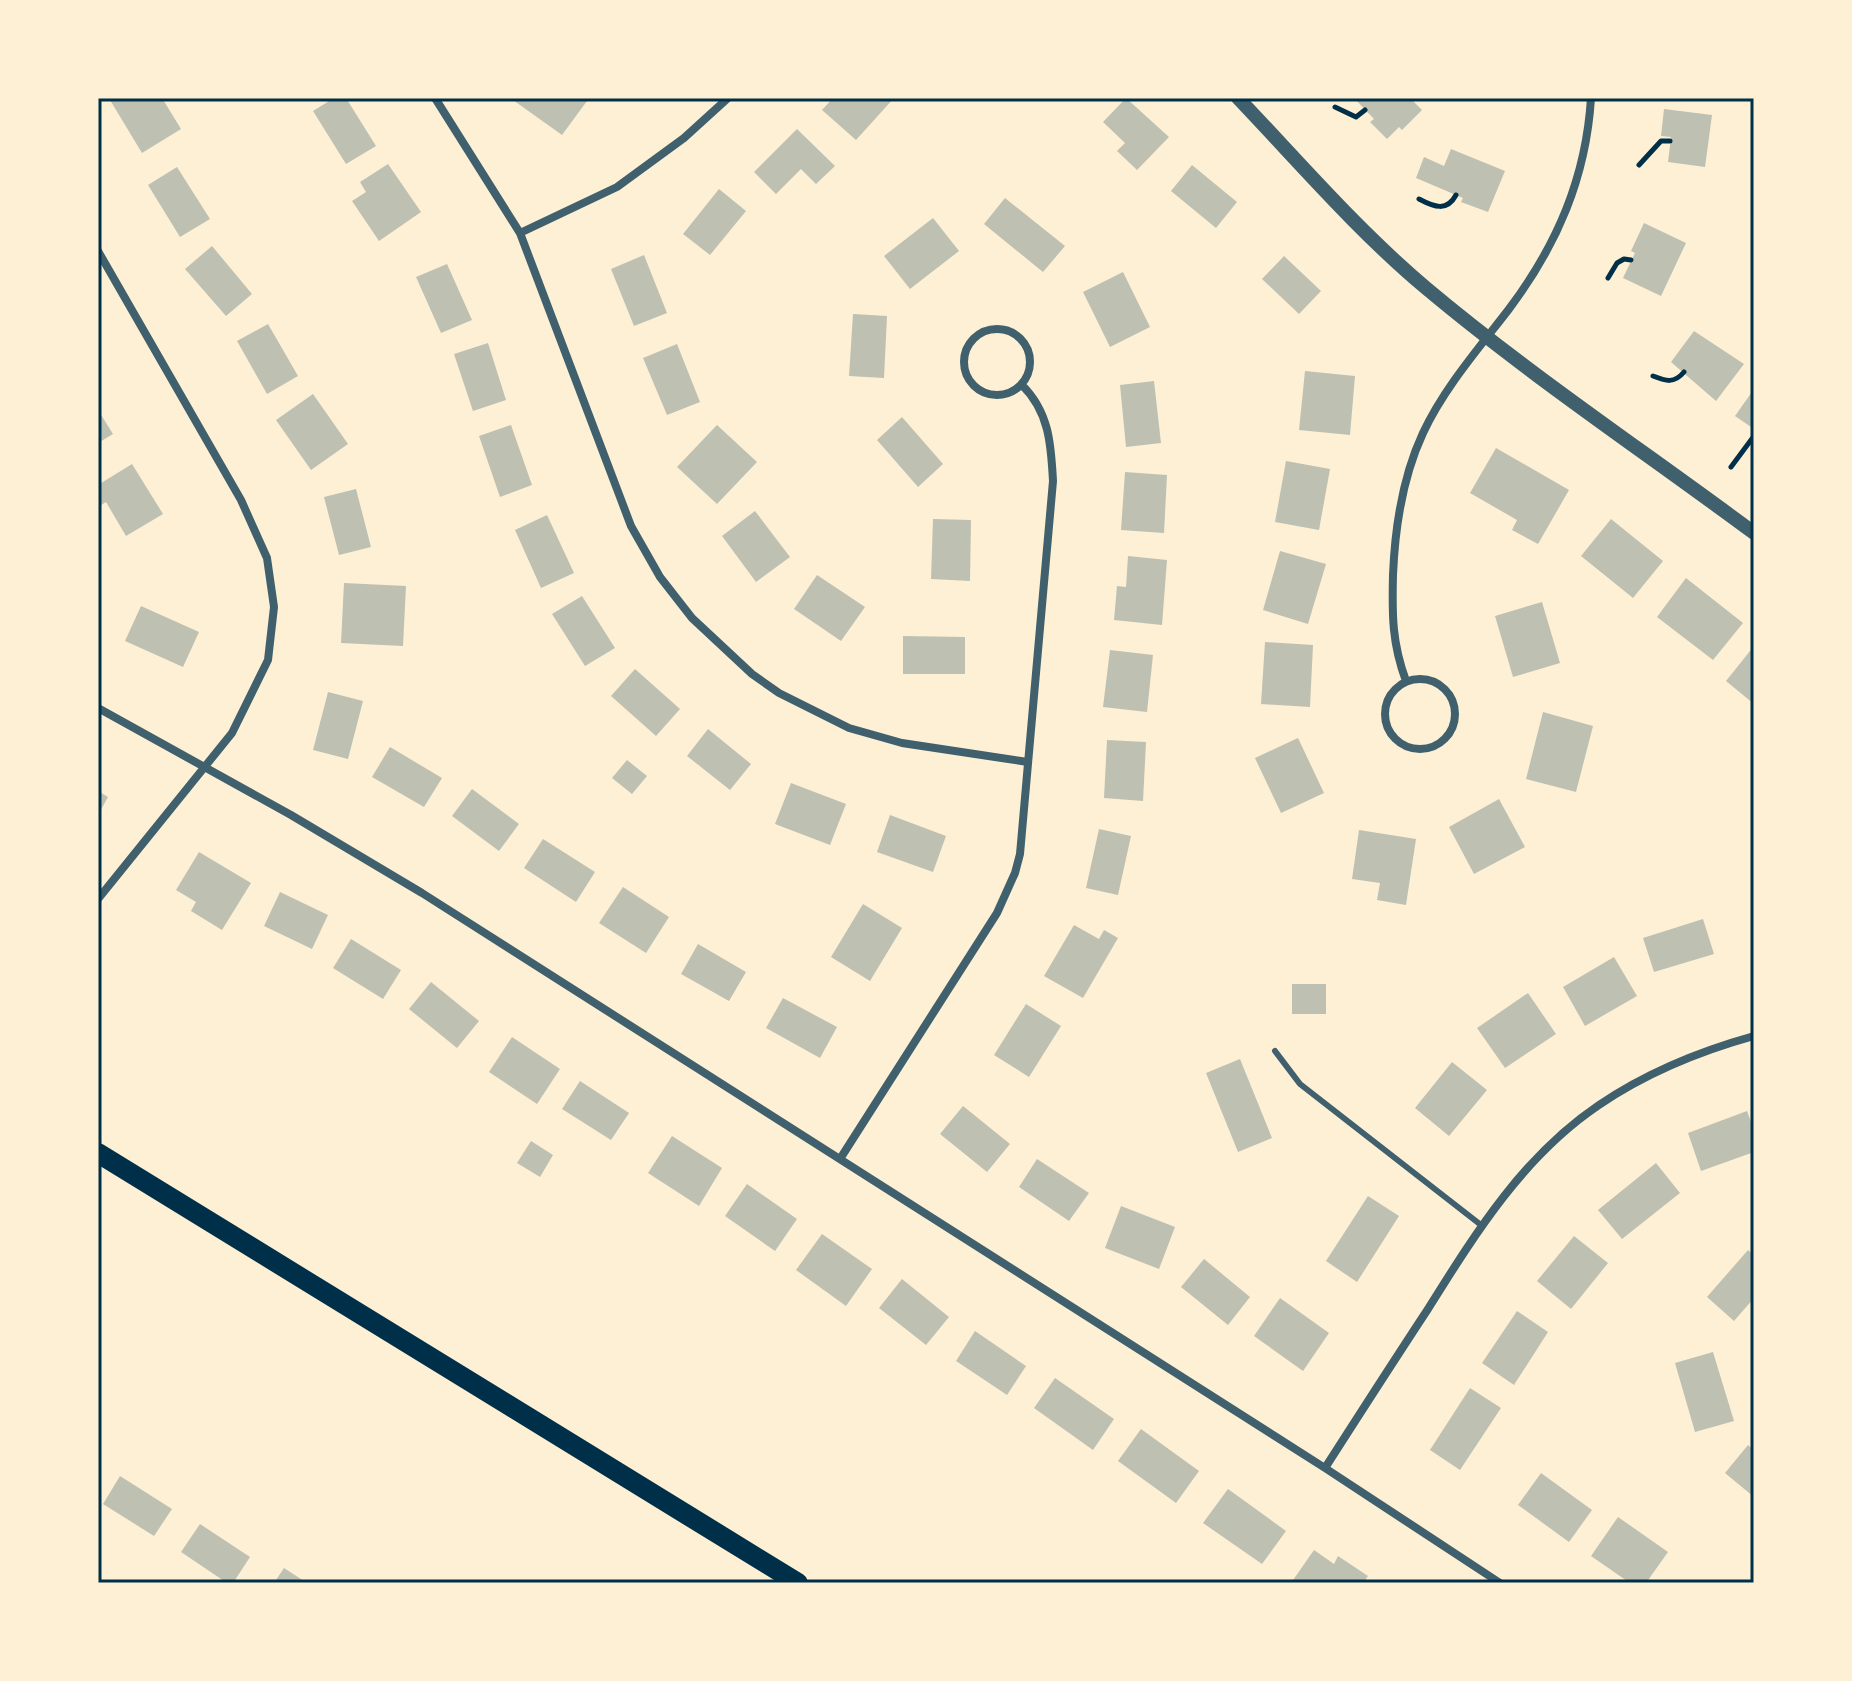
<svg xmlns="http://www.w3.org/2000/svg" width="1852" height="1681" viewBox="0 0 1852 1681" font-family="'PT Sans Narrow',sans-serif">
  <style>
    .building { fill: #bec0b2 }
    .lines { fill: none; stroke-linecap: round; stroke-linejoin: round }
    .path { stroke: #003049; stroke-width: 5 }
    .service { stroke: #3f606c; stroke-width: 6 }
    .minor { stroke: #3f606c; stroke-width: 8 }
    .tertiary { stroke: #3f606c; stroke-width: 14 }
    .primary { stroke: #003049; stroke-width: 20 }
    .neatline { fill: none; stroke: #003049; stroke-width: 3 }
  </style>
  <rect width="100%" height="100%" fill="#fdf0d5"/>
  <!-- building -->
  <path class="building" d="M 114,98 L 162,98 L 181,129 L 142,153 L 110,100 Z
    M 334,98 L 346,98 L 376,146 L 346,164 L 313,111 Z
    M 514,98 L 582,98 L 587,101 L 562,135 L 513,100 Z
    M 833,98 L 894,98 L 856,140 L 822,110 Z
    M 1126,98 L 1169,137 L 1137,170 L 1117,151 L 1125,143 L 1103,122 Z
    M 1354,98 L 1410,98 L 1422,110 L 1402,130 L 1399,127 L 1387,139 L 1370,122 L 1374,119 Z
    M 1664,109 L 1712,115 L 1705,167 L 1668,162 L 1671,137 L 1661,136 Z
    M 797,129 L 835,166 L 816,184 L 801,169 L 776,194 L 754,172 Z
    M 1451,149 L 1505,171 L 1488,212 L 1461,202 L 1463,198 L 1416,178 L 1424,157 L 1444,166 Z
    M 388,164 L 421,212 L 379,241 L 352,201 L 366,192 L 360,182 Z
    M 1192,165 L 1237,202 L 1216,228 L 1171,191 Z
    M 177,167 L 210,219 L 180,237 L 148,185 Z
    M 719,189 L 746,211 L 710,255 L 683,234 Z
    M 1005,198 L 1065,246 L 1043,272 L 984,224 Z
    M 933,218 L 959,251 L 910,289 L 884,256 Z
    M 1644,223 L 1686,243 L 1661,296 L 1623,278 L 1635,253 L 1631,251 Z
    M 212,246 L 252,294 L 226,316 L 185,269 Z
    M 644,255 L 667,313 L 634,326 L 611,269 Z
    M 1284,256 L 1321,291 L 1299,314 L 1262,279 Z
    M 447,264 L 472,320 L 441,333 L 416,277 Z
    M 1123,272 L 1150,327 L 1110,347 L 1083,292 Z
    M 853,314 L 887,316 L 884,378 L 849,376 Z
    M 268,324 L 298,376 L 267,394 L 237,341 Z
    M 1694,331 L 1744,364 L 1716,401 L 1671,362 Z
    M 488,343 L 506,400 L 473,411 L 454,354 Z
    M 677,344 L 700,402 L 667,415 L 643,358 Z
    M 1305,371 L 1355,376 L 1350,435 L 1299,430 Z
    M 1154,381 L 1161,443 L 1126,447 L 1120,385 Z
    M 1754,389 L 1754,429 L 1735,416 Z
    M 313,394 L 348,444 L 311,470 L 276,420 Z
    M 98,410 L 113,434 L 98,443 Z
    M 902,417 L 943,464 L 918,487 L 877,440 Z
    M 511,425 L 532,485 L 500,497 L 479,436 Z
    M 717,425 L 757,462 L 717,504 L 677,467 Z
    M 1496,448 L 1569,490 L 1538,544 L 1512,530 L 1517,520 L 1470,493 Z
    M 1286,461 L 1330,469 L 1319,530 L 1275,522 Z
    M 132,464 L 163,514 L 126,536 L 106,502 L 98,507 L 98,485 Z
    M 1125,472 L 1167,475 L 1164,533 L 1121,530 Z
    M 356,489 L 371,547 L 339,555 L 324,497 Z
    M 755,511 L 790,557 L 756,582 L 722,536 Z
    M 547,515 L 574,573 L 541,588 L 515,530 Z
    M 933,519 L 971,520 L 970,581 L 931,579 Z
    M 1611,519 L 1663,561 L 1633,598 L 1581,556 Z
    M 1280,551 L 1326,564 L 1308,624 L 1263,610 Z
    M 1128,556 L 1167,560 L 1162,625 L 1114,620 L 1117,586 L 1126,587 Z
    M 817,575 L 865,607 L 841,641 L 794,609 Z
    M 1686,578 L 1743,623 L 1713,660 L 1657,617 Z
    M 344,583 L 406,586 L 403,646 L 341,643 Z
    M 582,596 L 615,648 L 585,666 L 552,614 Z
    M 1542,602 L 1560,663 L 1513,677 L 1495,616 Z
    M 141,606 L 199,632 L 183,667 L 125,641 Z
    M 903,636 L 965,637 L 965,674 L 903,674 Z
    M 1265,642 L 1313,645 L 1310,707 L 1261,704 Z
    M 1754,646 L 1754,704 L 1726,681 Z
    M 1110,650 L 1153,655 L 1147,712 L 1103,707 Z
    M 635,669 L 680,709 L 656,736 L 611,696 Z
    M 328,692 L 363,701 L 348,759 L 313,750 Z
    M 1543,712 L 1593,726 L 1576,792 L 1526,779 Z
    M 708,729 L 751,764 L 730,790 L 687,756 Z
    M 1298,738 L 1324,793 L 1281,813 L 1255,758 Z
    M 1107,740 L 1146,742 L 1143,801 L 1104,798 Z
    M 390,747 L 442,778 L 424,807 L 372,777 Z
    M 627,760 L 647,776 L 632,794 L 612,778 Z
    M 791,783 L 846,804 L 830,845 L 775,824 Z
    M 472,789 L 519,824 L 499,851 L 452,816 Z
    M 98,791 L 108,797 L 98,815 Z
    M 1499,799 L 1525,847 L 1474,874 L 1449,827 Z
    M 890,815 L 946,836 L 933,872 L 877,852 Z
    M 1099,829 L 1131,836 L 1118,895 L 1086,888 Z
    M 1359,830 L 1416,839 L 1406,905 L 1377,900 L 1380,883 L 1352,879 Z
    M 543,839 L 595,872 L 576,902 L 524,868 Z
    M 199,852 L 251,883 L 222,930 L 191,911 L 196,902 L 176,890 Z
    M 623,887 L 669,917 L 646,953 L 599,923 Z
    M 280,892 L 328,915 L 312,949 L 264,926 Z
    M 863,904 L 902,928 L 870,981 L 831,957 Z
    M 1703,919 L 1714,954 L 1654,972 L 1643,938 Z
    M 1074,925 L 1099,939 L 1104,930 L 1118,938 L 1083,998 L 1044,976 Z
    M 351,939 L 401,970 L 383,999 L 333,968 Z
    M 698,944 L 746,972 L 729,1001 L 681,974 Z
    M 1614,957 L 1637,996 L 1585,1026 L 1563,987 Z
    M 431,982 L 479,1021 L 457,1048 L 409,1009 Z
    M 1292,984 L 1326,984 L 1326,1014 L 1292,1014 Z
    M 1528,993 L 1556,1034 L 1505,1068 L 1477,1028 Z
    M 783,998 L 837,1027 L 820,1058 L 766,1028 Z
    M 1026,1004 L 1061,1026 L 1029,1077 L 994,1055 Z
    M 512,1037 L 560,1069 L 537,1104 L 489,1072 Z
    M 1240,1059 L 1272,1138 L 1238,1152 L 1206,1073 Z
    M 1452,1062 L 1487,1090 L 1449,1136 L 1415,1108 Z
    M 580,1081 L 629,1113 L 611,1140 L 562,1109 Z
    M 963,1106 L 1010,1144 L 987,1172 L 940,1134 Z
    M 1747,1111 L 1754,1130 L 1754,1152 L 1701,1171 L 1688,1133 Z
    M 672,1136 L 722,1168 L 699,1206 L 648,1173 Z
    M 531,1141 L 553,1155 L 540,1177 L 517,1163 Z
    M 1037,1159 L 1089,1193 L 1069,1221 L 1019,1187 Z
    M 1656,1163 L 1680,1193 L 1622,1239 L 1598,1210 Z
    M 747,1184 L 797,1219 L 775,1251 L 725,1216 Z
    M 1368,1196 L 1399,1216 L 1357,1282 L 1326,1261 Z
    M 1121,1206 L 1175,1227 L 1159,1269 L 1105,1248 Z
    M 822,1234 L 872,1269 L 846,1306 L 796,1270 Z
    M 1574,1236 L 1608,1263 L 1571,1309 L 1537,1281 Z
    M 1748,1250 L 1754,1255 L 1754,1298 L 1734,1321 L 1707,1297 Z
    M 1204,1259 L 1250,1297 L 1228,1325 L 1181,1287 Z
    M 902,1279 L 949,1317 L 926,1345 L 879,1308 Z
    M 1280,1298 L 1329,1333 L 1303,1371 L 1254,1336 Z
    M 1517,1311 L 1548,1332 L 1514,1385 L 1482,1363 Z
    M 975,1331 L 1026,1366 L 1007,1395 L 956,1361 Z
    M 1713,1352 L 1734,1421 L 1695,1432 L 1675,1363 Z
    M 1055,1378 L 1114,1419 L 1093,1450 L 1034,1408 Z
    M 1470,1388 L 1501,1408 L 1460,1470 L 1430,1450 Z
    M 1141,1429 L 1199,1471 L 1176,1503 L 1118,1461 Z
    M 1748,1445 L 1754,1450 L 1754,1497 L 1725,1473 Z
    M 1541,1473 L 1592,1510 L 1569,1542 L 1518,1505 Z
    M 120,1476 L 172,1509 L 154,1536 L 103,1504 Z
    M 1228,1489 L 1286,1531 L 1262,1564 L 1203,1523 Z
    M 1618,1517 L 1668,1552 L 1646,1583 L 1630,1583 L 1591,1556 Z
    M 200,1524 L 250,1557 L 233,1583 L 227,1583 L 181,1552 Z
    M 1314,1550 L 1334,1564 L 1338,1556 L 1368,1576 L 1363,1583 L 1291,1583 Z
    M 284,1568 L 307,1583 L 274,1583 Z"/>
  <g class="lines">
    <!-- path -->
    <path class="path" d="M 1335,107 L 1356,117 L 1365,110
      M 1639,165 L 1661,141 L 1670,141
      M 1419,199 C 1434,207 1447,212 1456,195
      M 1608,278 L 1617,263 L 1624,259 L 1631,260
      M 1653,376 C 1666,381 1674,384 1684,372
      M 1731,467 L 1754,436"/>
    <!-- service -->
    <path class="service" d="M 1275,1051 L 1300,1084 L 1481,1225"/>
    <!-- minor -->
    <path class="minor" d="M 435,98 L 520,233 L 631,526 L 660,577 L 692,618 L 752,674 L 779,693 L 849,728 L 902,743 L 1028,762
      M 520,233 L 617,187 L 684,138 L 728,98
      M 98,251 L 241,500 L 267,558 L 274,607 L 268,660 L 232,733 L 98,899
      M964 362a33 33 0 1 1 66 0a33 33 0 1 1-66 0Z
      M1385 714a35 35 0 1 1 70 0a35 35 0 1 1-70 0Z
      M 1406,681 C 1392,643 1392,615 1393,575 C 1395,526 1402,478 1423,433 C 1444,388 1479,348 1509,309 C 1557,245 1586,178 1591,98
      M 98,708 L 291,815 L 422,893 L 1325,1468 L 1500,1583
      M 840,1159 L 997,913 L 1015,873 L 1020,854 L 1053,481 C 1051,443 1049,412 1022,385
      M 1325,1468 C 1359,1415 1393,1362 1428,1309 C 1475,1234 1523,1156 1599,1105 C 1646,1073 1700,1051 1754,1036"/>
    <!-- tertiary -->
    <path class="tertiary" d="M 1238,98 C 1299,162 1358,231 1426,288 C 1531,376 1645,452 1754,533"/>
    <!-- primary -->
    <path class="primary" d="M 98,1153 L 798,1583"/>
  </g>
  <!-- border -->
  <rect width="1852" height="1681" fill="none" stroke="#fdf0d5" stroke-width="200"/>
  <rect x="100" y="100" width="1652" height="1481" class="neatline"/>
</svg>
